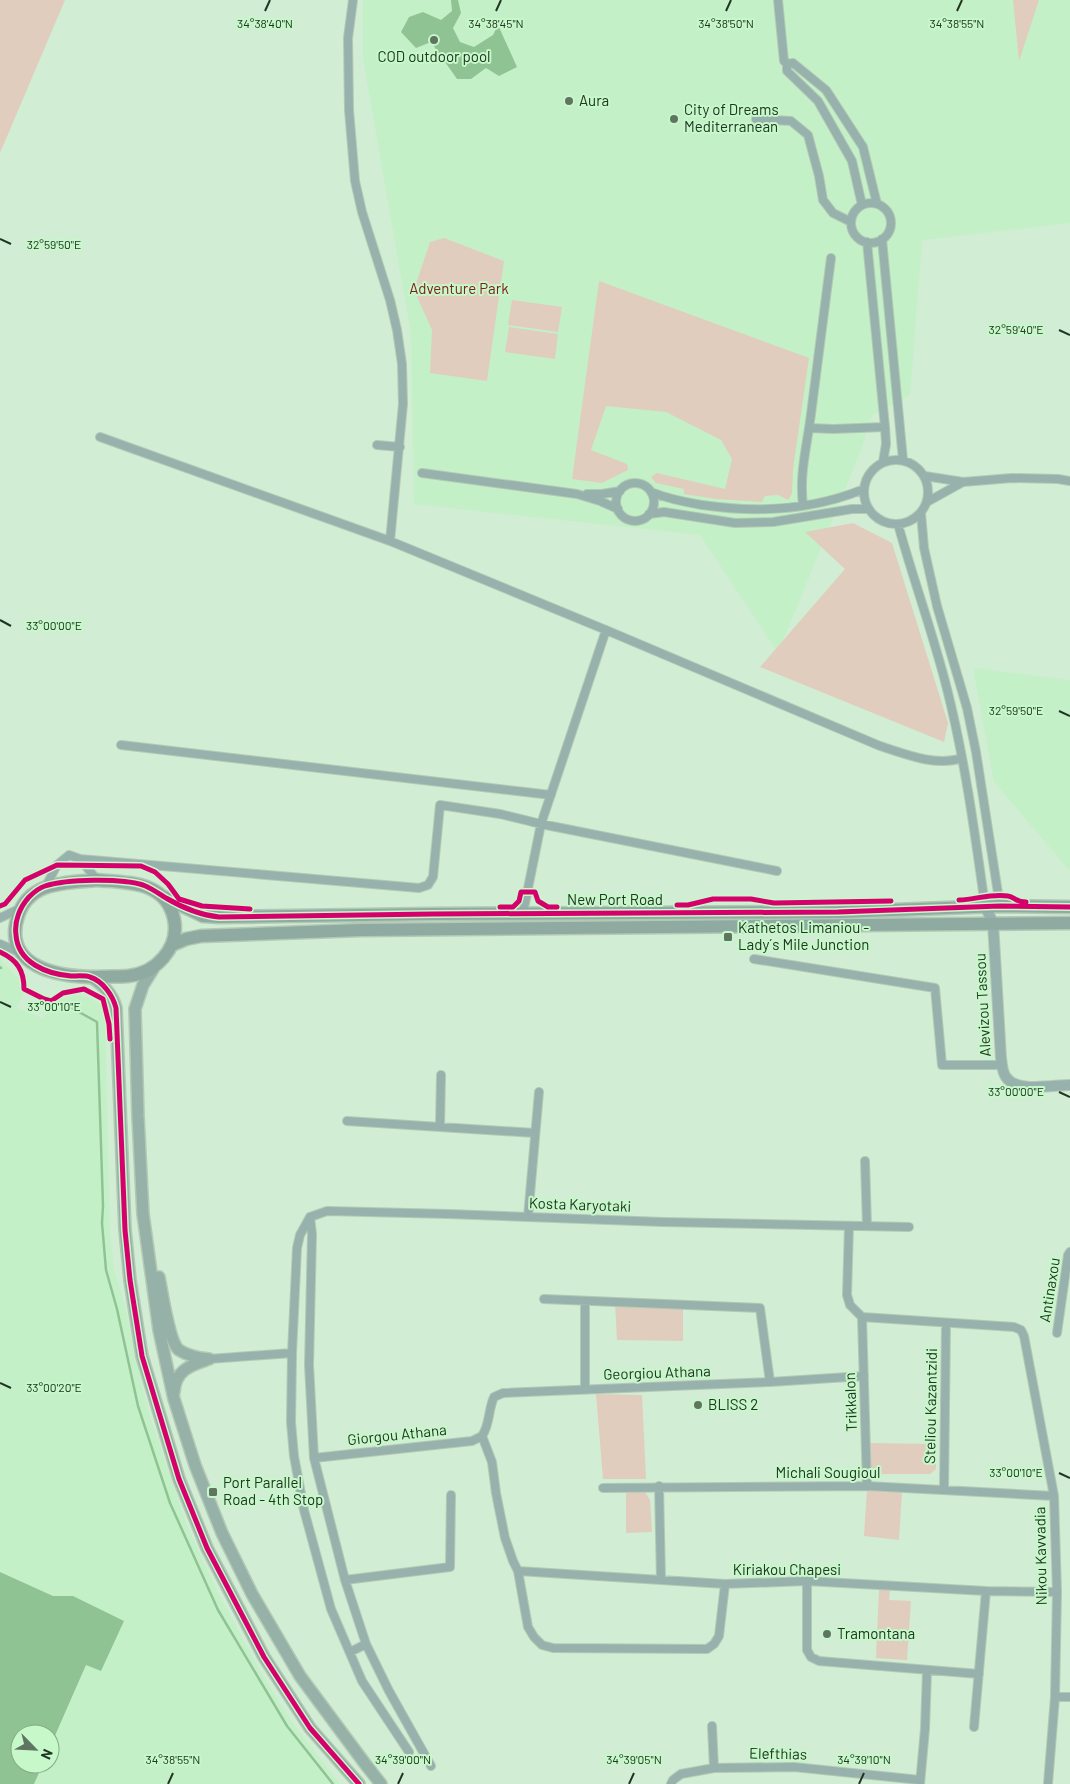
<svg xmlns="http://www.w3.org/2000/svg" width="1070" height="1784" viewBox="0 0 1070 1784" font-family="Barlow,sans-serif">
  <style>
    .built { fill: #c4f0c7 }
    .green { fill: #e1cdbd }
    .water { fill: #90c394 }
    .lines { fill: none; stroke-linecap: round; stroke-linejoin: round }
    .stream { stroke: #90c394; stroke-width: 2.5 }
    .minor-casing { stroke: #b4c9b5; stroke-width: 10 }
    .tertiary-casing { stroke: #b4c9b5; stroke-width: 12 }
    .secondary-casing { stroke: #b4c9b5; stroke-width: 14 }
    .primary-casing { stroke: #b4c9b5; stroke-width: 15 }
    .minor { stroke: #97b1ad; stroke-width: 8 }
    .tertiary { stroke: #97b1ad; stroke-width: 10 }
    .secondary { stroke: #95b1a8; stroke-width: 11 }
    .primary { stroke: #8eaaa1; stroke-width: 12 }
    .cycleway-casing { stroke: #c6f8c9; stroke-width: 8 }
    .cycleway { stroke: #d6006c; stroke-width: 5 }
    .ticks { fill: none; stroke: #213523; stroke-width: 2 }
    .poi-dot { fill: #5f7561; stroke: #c6f8c9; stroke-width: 2 }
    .labels { text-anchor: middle; stroke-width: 4; stroke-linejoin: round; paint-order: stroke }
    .poi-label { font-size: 15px; fill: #213523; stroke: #c6f8c9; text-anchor: start }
    .park-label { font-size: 15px; fill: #80201e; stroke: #c6f8c9 }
    .street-label { font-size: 15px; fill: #213523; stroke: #c6f8c9 }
    .ticks-label { font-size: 12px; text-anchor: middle; fill: #213523; stroke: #c6f8c9; stroke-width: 4; stroke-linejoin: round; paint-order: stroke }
  </style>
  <rect width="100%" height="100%" fill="#d1edd3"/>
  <!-- built -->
  <path class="built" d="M 363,0 L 1070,0 L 1070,223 L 922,240 L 910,395 L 872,415 L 861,450 L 778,653 L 700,535 L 414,504 L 411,334 L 363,58 Z
    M 973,668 L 1070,680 L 1070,871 L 994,782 Z
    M 0,959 L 17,977 L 23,994 L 17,1008 L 42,1018 L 60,999 L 78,995 L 91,998 L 100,1005 L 105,1018 L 110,1234 L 114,1270 L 123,1298 L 147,1407 L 186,1523 L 218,1593 L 263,1676 L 294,1725 L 340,1784 L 34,1784 L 43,1764 L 50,1764 L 50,1747 L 86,1664 L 101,1671 L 73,1596 L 53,1596 L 0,1572 Z"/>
  <!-- green -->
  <path class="green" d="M 0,0 L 65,0 L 0,153 Z
    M 1013,0 L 1039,0 L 1019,61 Z
    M 444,238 L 504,261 L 487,381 L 430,373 L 432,330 L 414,290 L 430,242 Z
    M 599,281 L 809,358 L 793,469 L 792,494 L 788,500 L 778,495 L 765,496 L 762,502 L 716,499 L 684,494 L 684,489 L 656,483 L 651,477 L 657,473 L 725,489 L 732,459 L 721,440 L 666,412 L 606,406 L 591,450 L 627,464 L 628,470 L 602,483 L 572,479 Z
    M 512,300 L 562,307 L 558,332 L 508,325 Z
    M 509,327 L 558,334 L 555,359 L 505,352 Z
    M 853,523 L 892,543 L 948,723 L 944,742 L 760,667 L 845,569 L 805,532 Z
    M 615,1303 L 683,1305 L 683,1341 L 617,1340 Z
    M 596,1394 L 642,1395 L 646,1479 L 603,1479 Z
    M 870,1443 L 936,1444 L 936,1469 L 930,1474 L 877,1474 L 871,1466 Z
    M 867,1489 L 902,1491 L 899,1540 L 864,1536 Z
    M 626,1491 L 642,1491 L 645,1492 L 650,1500 L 652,1532 L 626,1533 Z
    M 879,1590 L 890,1590 L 889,1600 L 911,1601 L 907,1660 L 876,1658 Z"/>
  <!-- water -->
  <path class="water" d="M 451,0 L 458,0 L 461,13 L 453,28 L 460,42 L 474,47 L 493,35 L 498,25 L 517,67 L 499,76 L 486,68 L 471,79 L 457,79 L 431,42 L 416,48 L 401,32 L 409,17 L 423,12 L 441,20 L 452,11 Z
    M 0,1572 L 53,1596 L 73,1596 L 124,1621 L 101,1671 L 86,1665 L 50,1747 L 50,1734 L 20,1734 L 20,1764 L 43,1764 L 34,1784 L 0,1784 Z"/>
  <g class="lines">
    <!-- stream -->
    <path class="stream" d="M 0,967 L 1,968
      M 63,1003 L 97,1022 L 103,1206 L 102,1223 L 106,1270 L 117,1309 L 138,1406 L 170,1503 L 218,1610 L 287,1726 L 333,1784"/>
    <!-- minor casing -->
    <g class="minor-casing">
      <path id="minor" d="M 353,0 L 348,38 L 349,110 L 355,181 L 362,212 L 390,300 L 397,330 L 402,364 L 403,404 L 390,541
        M 778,0 L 784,61 L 787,64 L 787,71 L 818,101 L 852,161 L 862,205
        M 787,64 L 793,63 L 826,90 L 863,147 L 877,204
        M 756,119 L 791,121 L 808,135 L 819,176 L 823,200 L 833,213 L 851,222
        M851 223a20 20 0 1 1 40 0a20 20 0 1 1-40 0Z
        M 882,239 L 903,460
        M 867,242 L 885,427 L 886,444 L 883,462
        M 809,428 L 833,429 L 885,427
        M 100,437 L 390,541 L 606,630 L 880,746 C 905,754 936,767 962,758
        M 377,445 L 400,447
        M864 492a32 32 0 1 1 64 0a32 32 0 1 1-64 0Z
        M 422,473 L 577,494 L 600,501 L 618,509
        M 925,476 L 963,482 L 1012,478 L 1058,479 L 1070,481
        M616 502a19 19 0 1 1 38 0a19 19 0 1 1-38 0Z
        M 651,492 C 668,499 684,502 702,505 C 756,513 813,510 864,489
        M 587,494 L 602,494 L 620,491
        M 927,502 L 963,482
        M 803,505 C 799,474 807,446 811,414 C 818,362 824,310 831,258
        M 921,513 L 924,548 L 937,606 L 967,708 L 976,752 L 1000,906
        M 649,514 L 664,512 L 735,523 L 773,522 L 852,509 L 869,509
        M 898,524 C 913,579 933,633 947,689 C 965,760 975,834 985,906
        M 121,745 L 551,795
        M 80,859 L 97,880
        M 46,886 L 57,865 L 69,855 L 80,859 L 419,888 L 428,885 L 433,877 L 440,805 L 500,814 L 541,824 L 777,871
        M 523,913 L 541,824 L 606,630
        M 0,918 L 21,908
        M 0,944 L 21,953
        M 754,959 L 935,988 L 942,1065 L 1002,1065
        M 347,1121 L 535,1133
        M 440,1127 L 441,1075
        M 865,1161 L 867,1226
        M 310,1217 L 327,1211 L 449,1214 L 663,1222 L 909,1227
        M 310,1217 L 312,1234 L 309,1365 L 314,1458 L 345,1580 L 366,1644 L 389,1691 L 431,1766
        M 310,1217 L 300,1235 L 297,1248 L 292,1353 L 291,1422 L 294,1456 L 304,1510 L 331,1609 L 362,1681 L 409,1752
        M 528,1217 L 539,1092
        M 849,1226 L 847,1295 L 850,1305 L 862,1317 L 1014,1327 L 1021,1330 L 1024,1336 L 1054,1496 L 1057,1592 L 1055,1697 L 1048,1784
        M 544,1299 L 760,1308 L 770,1382
        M 585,1301 L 585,1390
        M 862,1317 L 867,1486
        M 1057,1333 L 1068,1255 L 1070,1252
        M 209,1359 L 292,1353
        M 482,1436 L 492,1462 L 496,1493 L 505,1538 L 513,1561 L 518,1571 L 528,1627 L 534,1637 L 542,1645 L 553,1648 L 707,1649 L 714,1644 L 719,1636 L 725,1584
        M 482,1436 C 490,1425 488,1410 494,1397 L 503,1393 L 770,1382 L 864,1376
        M 314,1458 L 472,1441 L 482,1436
        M 659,1486 L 661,1580
        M 603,1488 L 867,1486 L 1054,1496
        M 944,1490 L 946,1323
        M 518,1571 L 725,1584 L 807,1581 L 986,1591 L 1057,1592
        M 345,1580 L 450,1567 L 451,1495
        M 807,1581 L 807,1650 L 811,1657 L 819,1661 L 979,1674
        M 350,1652 L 366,1644
        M 1055,1697 L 1070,1697
        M 712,1726 L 714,1768
        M 974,1727 L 986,1591
        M 671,1784 L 673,1780 L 681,1774 L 714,1768 L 794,1767 L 920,1780
        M 920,1784 L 925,1729 L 927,1671"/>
    </g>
    <!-- tertiary casing -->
    <g class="tertiary-casing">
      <path id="tertiary" d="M 985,906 L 993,923 L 1001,1058 C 1002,1064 1002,1072 1006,1077 C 1016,1093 1053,1085 1070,1085"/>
    </g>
    <!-- secondary casing -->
    <g class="secondary-casing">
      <path id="secondary" d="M 155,966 L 143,985 L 135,1009 L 138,1116 L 143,1214 L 159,1330 L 174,1399 L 195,1465 L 222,1533 L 252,1594 L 300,1676 L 366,1765 L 381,1784
        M 91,977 C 103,985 112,993 116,1008 L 125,1230 L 130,1280 L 142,1356 L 179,1479 L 207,1548 L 264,1657 L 310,1728 L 359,1784
        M 159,1277 C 162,1292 169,1342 179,1350 C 188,1356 199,1358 209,1359
        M 174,1392 C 175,1372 188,1366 206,1360"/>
    </g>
    <!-- primary casing -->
    <g class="primary-casing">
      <path id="primary" d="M 97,880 C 129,883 166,881 174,919 C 180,948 156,973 128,976 C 118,977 107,976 97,977 C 60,977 1,968 18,916 C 29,881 66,883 97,880 Z
        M 164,897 L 203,916 L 219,917 L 433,914 L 838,912 L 1000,906 L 1070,907
        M 172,945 L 186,939 L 201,936 L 361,930 L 1070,923"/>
    </g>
    <!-- minor -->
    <use href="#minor" class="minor"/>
    <!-- tertiary -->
    <use href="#tertiary" class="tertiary"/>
    <!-- secondary -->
    <use href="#secondary" class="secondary"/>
    <!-- primary -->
    <use href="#primary" class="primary"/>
    <!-- cycleway casing -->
    <g class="cycleway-casing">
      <path id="cycleway" d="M 959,900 C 975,900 991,893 1008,896 C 1015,897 1015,902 1026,902
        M 677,905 L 688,905 L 713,899 L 751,899 L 774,903 L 891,901
        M 0,906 L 5,904 L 25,880 L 57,865 L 141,866 L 155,872 L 168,884 L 179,899 L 202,906 L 250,909
        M 500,907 L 513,907 L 519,901 L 521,892 L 535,892 L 538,901 L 548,907 L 557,907
        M 0,952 C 17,960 24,970 24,989 L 44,999 L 51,1001 L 63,993 L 84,989 L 103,999 L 109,1024 L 110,1039
        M 359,1784 L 310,1728 L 264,1657 L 207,1548 L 179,1479 L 142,1356 L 130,1280 L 125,1230 L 116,1008 C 113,996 103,981 90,977 C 85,975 77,976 71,976 C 47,974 18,963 16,935 C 14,921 20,907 29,897 C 33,893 39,888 45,886 C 67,879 121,878 143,885 C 151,888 158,893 166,898 C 183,908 199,915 219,917 L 433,914 L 838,912 L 1000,906 L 1070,907"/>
    </g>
    <!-- cycleway -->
    <use href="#cycleway" class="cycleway"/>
  </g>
  <!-- ticks -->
  <path class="ticks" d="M 265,11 L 270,0M 496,11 L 501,0M 726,11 L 731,0M 957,11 L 962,0M 0,239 L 11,244M 1059,330 L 1070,335M 0,620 L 11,626M 1059,711 L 1070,716M 0,1002 L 11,1007M 1059,1092 L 1070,1097M 0,1383 L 11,1388M 1059,1473 L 1070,1478M 168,1784 L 173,1773M 398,1784 L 403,1773M 629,1784 L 634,1773M 859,1784 L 864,1773"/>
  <!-- markers -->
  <g class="poi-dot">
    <circle cx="434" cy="40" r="5"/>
    <circle cx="569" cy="101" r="5"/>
    <circle cx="674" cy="119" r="5"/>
    <rect x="723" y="932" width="10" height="10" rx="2.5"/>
    <circle cx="698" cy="1405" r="5"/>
    <rect x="208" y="1487" width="10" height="10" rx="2.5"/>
    <circle cx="827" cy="1634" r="5"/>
  </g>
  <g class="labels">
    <!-- poi labels -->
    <g class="poi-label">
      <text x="434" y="62" text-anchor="middle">COD outdoor pool</text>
      <text x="579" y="106">Aura</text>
      <text x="684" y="115">City of Dreams<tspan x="684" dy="17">Mediterranean</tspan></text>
      <text x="738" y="933">Kathetos Limaniou -<tspan x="738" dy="17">Lady´s Mile Junction</tspan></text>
      <text x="708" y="1410">BLISS 2</text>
      <text x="223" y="1488">Port Parallel<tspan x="223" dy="17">Road - 4th Stop</tspan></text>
      <text x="837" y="1639">Tramontana</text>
    </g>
    <!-- park labels -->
    <g class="park-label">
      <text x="459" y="294">Adventure Park</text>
    </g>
    <!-- street labels -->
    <g class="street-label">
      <text x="615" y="905">New Port Road</text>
      <text transform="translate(983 1005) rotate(-93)" y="5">Alevizou Tassou</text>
      <text transform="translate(580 1205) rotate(2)" y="5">Kosta Karyotaki</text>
      <text transform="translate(1050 1290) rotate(-81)" y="5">Antinaxou</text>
      <text transform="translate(657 1373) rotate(-2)" y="5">Georgiou Athana</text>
      <text transform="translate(851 1402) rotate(-92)" y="5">Trikkalon</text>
      <text transform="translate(931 1406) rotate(-89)" y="5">Steliou Kazantzidi</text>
      <text transform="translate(397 1435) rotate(-6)" y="5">Giorgou Athana</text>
      <text x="828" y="1478">Michali Sougioul</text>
      <text transform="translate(1041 1556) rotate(-91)" y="5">Nikou Kavvadia</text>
      <text x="787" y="1575">Kiriakou Chapesi</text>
      <text transform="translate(778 1754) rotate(1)" y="5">Elefthias</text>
    </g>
  </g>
  <g class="ticks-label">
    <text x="265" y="28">34°38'40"N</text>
    <text x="496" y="28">34°38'45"N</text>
    <text x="726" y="28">34°38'50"N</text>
    <text x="957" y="28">34°38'55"N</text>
    <text x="54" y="249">32°59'50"E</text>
    <text x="1016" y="334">32°59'40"E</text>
    <text x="54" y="630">33°00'00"E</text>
    <text x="1016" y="715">32°59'50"E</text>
    <text x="54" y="1011">33°00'10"E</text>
    <text x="1016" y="1096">33°00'00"E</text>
    <text x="54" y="1392">33°00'20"E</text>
    <text x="1016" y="1477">33°00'10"E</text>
    <text x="173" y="1764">34°38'55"N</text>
    <text x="403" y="1764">34°39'00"N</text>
    <text x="634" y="1764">34°39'05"N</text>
    <text x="864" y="1764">34°39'10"N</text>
  </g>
  <!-- north arrow -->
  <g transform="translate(35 1749) rotate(114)"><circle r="24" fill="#c6f8c9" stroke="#84aa87"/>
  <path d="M0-4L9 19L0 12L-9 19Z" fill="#5f7561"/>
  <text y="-8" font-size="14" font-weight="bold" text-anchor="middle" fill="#213523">N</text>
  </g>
</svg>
